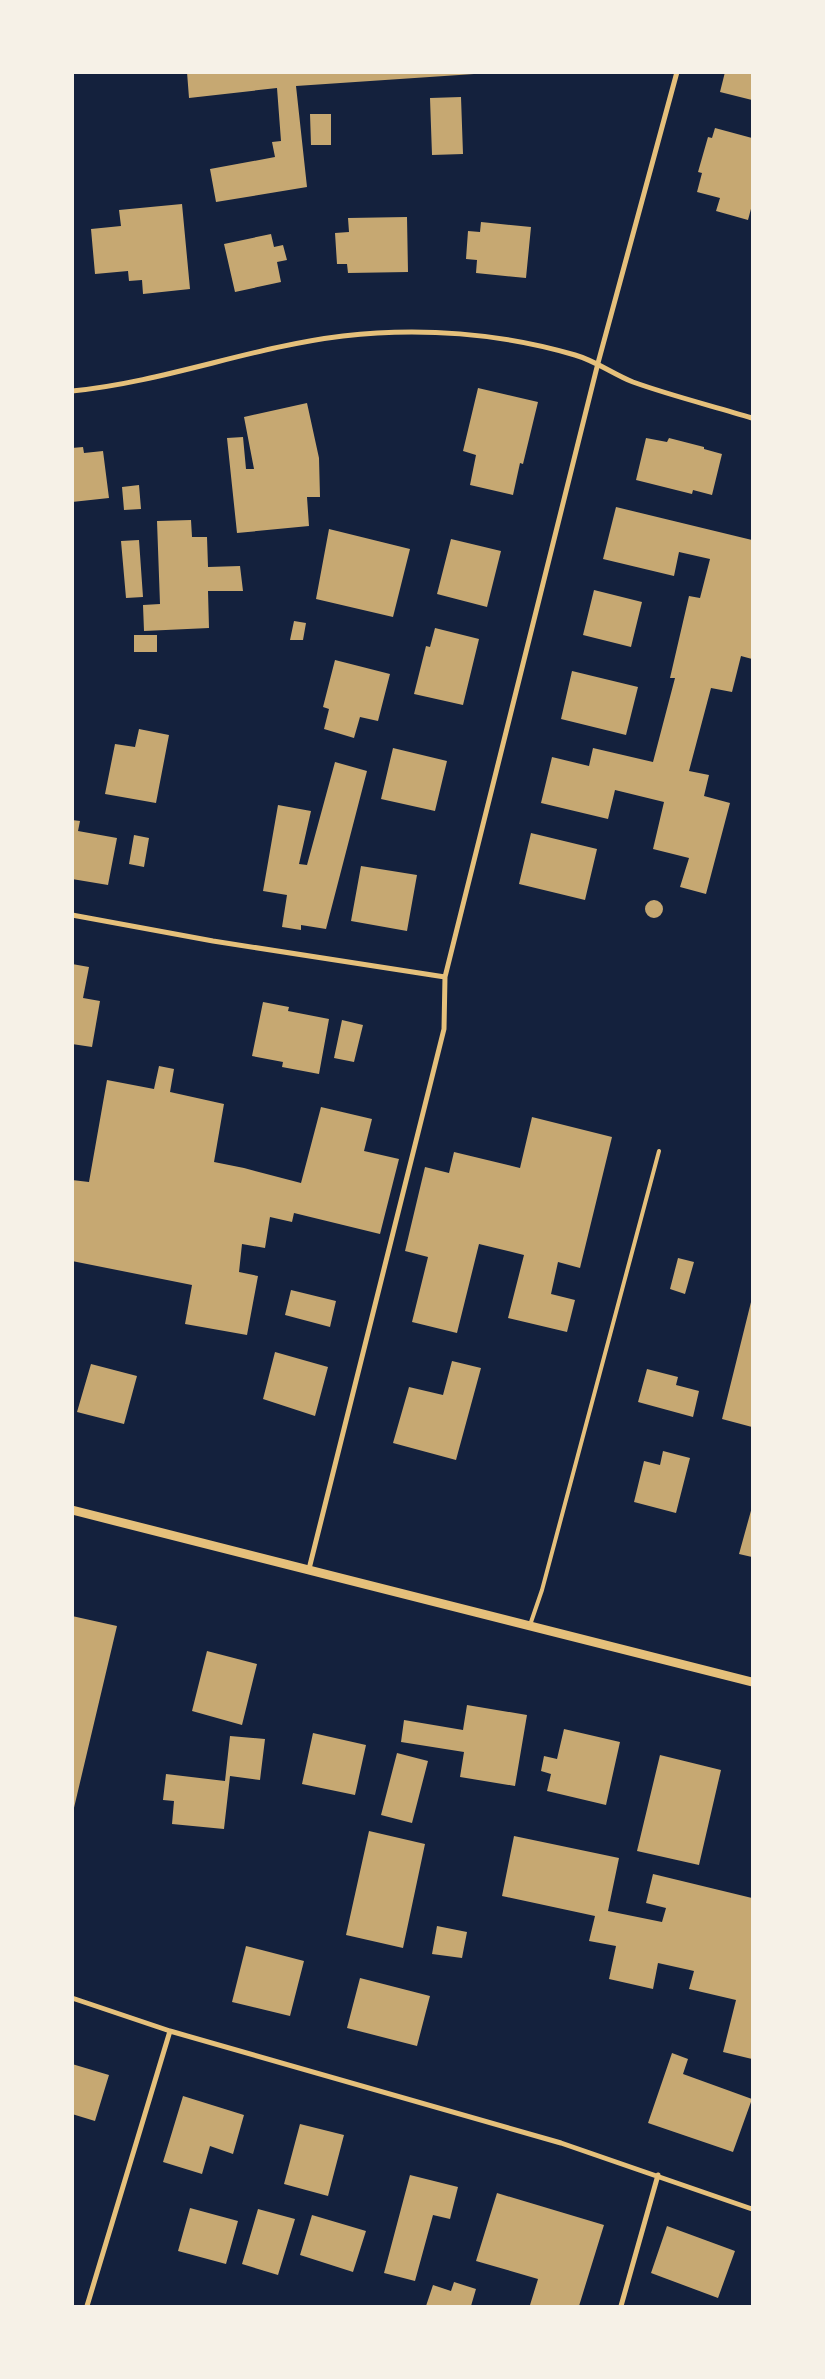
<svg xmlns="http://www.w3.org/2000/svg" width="825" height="2379" viewBox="0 0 825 2379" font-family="'Noto Serif',serif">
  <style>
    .building { fill: #c6a872 }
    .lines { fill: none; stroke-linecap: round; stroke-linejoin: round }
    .service { stroke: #e5c07b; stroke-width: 4 }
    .minor { stroke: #e5c07b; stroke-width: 5 }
    .tertiary { stroke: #e5c07b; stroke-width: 9 }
  </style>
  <rect width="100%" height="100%" fill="#14213d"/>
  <!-- building -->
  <path class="building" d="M 187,72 L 474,72 L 474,74 L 296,86 L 307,187 L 216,202 L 210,169 L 275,157 L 272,142 L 281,141 L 277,88 L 189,98 Z
    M 725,72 L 752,72 L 752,100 L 720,92 Z
    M 461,97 L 463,154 L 432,155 L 430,98 Z
    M 310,114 L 331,114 L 331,145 L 311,145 Z
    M 715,128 L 752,138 L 752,205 L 748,220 L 716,211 L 720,198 L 697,192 L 702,173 L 698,172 L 708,137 L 712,138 Z
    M 182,204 L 190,289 L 143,294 L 142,280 L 129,281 L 128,271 L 95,274 L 91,229 L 121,226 L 119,210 Z
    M 407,217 L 408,272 L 348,273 L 347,264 L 337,264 L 335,233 L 349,232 L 348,218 Z
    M 481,222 L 531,227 L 526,278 L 476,273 L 477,260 L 466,259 L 468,231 L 480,232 Z
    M 271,234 L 274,247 L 283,245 L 287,260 L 277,262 L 281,282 L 235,292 L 224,244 Z
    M 478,388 L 538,402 L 523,464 L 520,463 L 513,495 L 470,485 L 476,455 L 463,451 Z
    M 307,403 L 319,458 L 320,497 L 307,497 L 309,526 L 237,533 L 227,438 L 243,437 L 246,469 L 254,469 L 244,417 Z
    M 646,438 L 667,442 L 669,438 L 704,447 L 704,449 L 722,454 L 712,495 L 693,490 L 692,494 L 636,480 Z
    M 83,447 L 84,453 L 103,451 L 109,498 L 72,502 L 72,448 Z
    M 139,485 L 141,509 L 124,510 L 122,487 Z
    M 616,507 L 752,540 L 752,607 L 751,615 L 752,615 L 752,659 L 741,656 L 732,692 L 711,688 L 689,771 L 709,775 L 704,796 L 730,803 L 706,894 L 680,887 L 689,858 L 653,849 L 664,802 L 615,790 L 608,819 L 541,803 L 552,757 L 589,766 L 593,748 L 653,762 L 675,678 L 670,678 L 689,596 L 700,598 L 710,559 L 679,552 L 674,576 L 603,559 Z
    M 191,520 L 192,537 L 207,537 L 208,567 L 240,566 L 243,591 L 208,591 L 209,628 L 144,631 L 143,605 L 160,604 L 157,521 Z
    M 329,529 L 410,549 L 393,617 L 316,599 Z
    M 451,539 L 501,551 L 487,607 L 437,594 Z
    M 139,540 L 143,597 L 126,598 L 121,541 Z
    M 594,590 L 642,602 L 631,647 L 583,635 Z
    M 294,621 L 306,623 L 303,640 L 290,640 Z
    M 435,628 L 479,639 L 463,705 L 414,694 L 426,646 L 430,647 Z
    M 134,635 L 157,635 L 157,652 L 134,652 Z
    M 335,660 L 390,674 L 378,721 L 360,717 L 354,738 L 324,729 L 329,709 L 323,707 Z
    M 572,671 L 638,687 L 626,735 L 561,719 Z
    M 139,729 L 169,735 L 156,803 L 105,794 L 115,744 L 135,747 Z
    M 393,748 L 447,761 L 435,811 L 381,799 Z
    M 335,762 L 367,771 L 326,929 L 301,925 L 301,930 L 282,927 L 287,895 L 263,891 L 278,805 L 311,811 L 299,864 L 307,865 Z
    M 72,820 L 80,821 L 78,831 L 117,838 L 108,885 L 72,879 Z
    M 531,833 L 597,849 L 585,900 L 519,884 Z
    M 134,835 L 149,838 L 144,867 L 129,864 Z
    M 361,866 L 417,875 L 407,931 L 351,921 Z
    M645 909a9 9 0 1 1 18 0a9 9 0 1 1-18 0Z
    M 72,964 L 89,967 L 83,998 L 100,1001 L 92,1047 L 72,1044 Z
    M 263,1002 L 289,1007 L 288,1011 L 329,1019 L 319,1074 L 282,1067 L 283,1062 L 252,1056 Z
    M 342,1020 L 363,1025 L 354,1062 L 334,1058 Z
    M 159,1066 L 174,1069 L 170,1092 L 224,1104 L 214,1162 L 244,1168 L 301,1183 L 321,1107 L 372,1119 L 364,1151 L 399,1159 L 380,1234 L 294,1213 L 292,1222 L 270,1217 L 265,1248 L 242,1244 L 239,1272 L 258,1276 L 247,1335 L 185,1324 L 192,1285 L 72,1261 L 72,1180 L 89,1182 L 107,1080 L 154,1089 Z
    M 532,1117 L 612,1137 L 580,1268 L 558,1262 L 551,1294 L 575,1300 L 567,1332 L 508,1318 L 524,1255 L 479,1244 L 457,1333 L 412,1322 L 428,1257 L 405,1251 L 425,1167 L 449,1173 L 454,1152 L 520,1168 Z
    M 678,1258 L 694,1262 L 685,1294 L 670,1289 Z
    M 291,1290 L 336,1301 L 330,1327 L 285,1315 Z
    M 752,1298 L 752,1427 L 722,1419 Z
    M 275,1352 L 328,1367 L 315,1416 L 263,1399 Z
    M 452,1361 L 481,1368 L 456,1460 L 393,1443 L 409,1387 L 443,1395 Z
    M 91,1364 L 137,1376 L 124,1424 L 77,1412 Z
    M 647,1369 L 678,1377 L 676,1385 L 699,1391 L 693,1417 L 638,1402 Z
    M 663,1451 L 690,1458 L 676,1513 L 634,1502 L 644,1461 L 660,1465 Z
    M 752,1507 L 752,1557 L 739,1554 Z
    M 72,1616 L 117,1626 L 73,1812 L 72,1812 Z
    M 207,1651 L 257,1664 L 242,1725 L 192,1711 Z
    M 467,1705 L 527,1715 L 515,1786 L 460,1777 L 464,1752 L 401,1742 L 404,1720 L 463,1730 Z
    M 564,1729 L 620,1742 L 606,1805 L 547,1791 L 551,1774 L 541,1771 L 544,1756 L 557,1759 Z
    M 313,1733 L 366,1745 L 355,1795 L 302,1784 Z
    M 230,1736 L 265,1739 L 260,1780 L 230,1776 L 224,1829 L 172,1824 L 174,1801 L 163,1800 L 166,1774 L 225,1781 Z
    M 397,1753 L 428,1761 L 412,1823 L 381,1815 Z
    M 660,1755 L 721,1770 L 699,1865 L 637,1851 Z
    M 369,1831 L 425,1844 L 403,1948 L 346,1935 Z
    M 514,1836 L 619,1858 L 608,1911 L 662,1922 L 666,1908 L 646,1903 L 653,1874 L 752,1898 L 752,2059 L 723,2052 L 736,2000 L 689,1989 L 694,1971 L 658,1963 L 653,1989 L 609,1979 L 616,1946 L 589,1941 L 595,1916 L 502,1896 Z
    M 437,1926 L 467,1932 L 462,1958 L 432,1954 Z
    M 246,1946 L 304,1961 L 290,2016 L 232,2002 Z
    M 360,1978 L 430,1996 L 417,2046 L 347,2028 Z
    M 672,2053 L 688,2059 L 683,2074 L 752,2099 L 733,2152 L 648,2123 Z
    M 72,2064 L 109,2075 L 95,2121 L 72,2114 Z
    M 183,2096 L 244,2115 L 233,2154 L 210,2146 L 202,2174 L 163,2162 Z
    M 300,2124 L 344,2135 L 328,2196 L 284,2184 Z
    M 410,2175 L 458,2187 L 450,2219 L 433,2215 L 415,2281 L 384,2273 Z
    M 497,2193 L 604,2225 L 579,2306 L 530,2305 L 538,2279 L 476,2261 Z
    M 190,2208 L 238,2221 L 226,2264 L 178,2251 Z
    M 258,2209 L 295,2219 L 278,2275 L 242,2264 Z
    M 312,2215 L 366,2231 L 353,2272 L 300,2255 Z
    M 667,2226 L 735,2251 L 718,2298 L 651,2273 Z
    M 454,2282 L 476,2289 L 471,2306 L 426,2306 L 433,2285 L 451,2291 Z"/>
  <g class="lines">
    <!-- service -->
    <path class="service" d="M 530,1625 L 542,1590 L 659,1151"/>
    <!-- minor -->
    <path class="minor" d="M 72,391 C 164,382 251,347 343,336 C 419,327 501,333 575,355 C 596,361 613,374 633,382 C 672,396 713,406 752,418
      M 72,915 L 213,941 L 445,977
      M 309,1569 L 444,1029 L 445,977 L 598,363 L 677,72
      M 72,1998 L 170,2031 L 561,2143 L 752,2209
      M 87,2306 L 170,2031
      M 621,2306 L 658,2175"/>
    <!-- tertiary -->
    <path class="tertiary" d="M 72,1510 L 752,1682"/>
  </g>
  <!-- border -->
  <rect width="825" height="2379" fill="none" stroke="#f6f1e7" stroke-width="148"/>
</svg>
